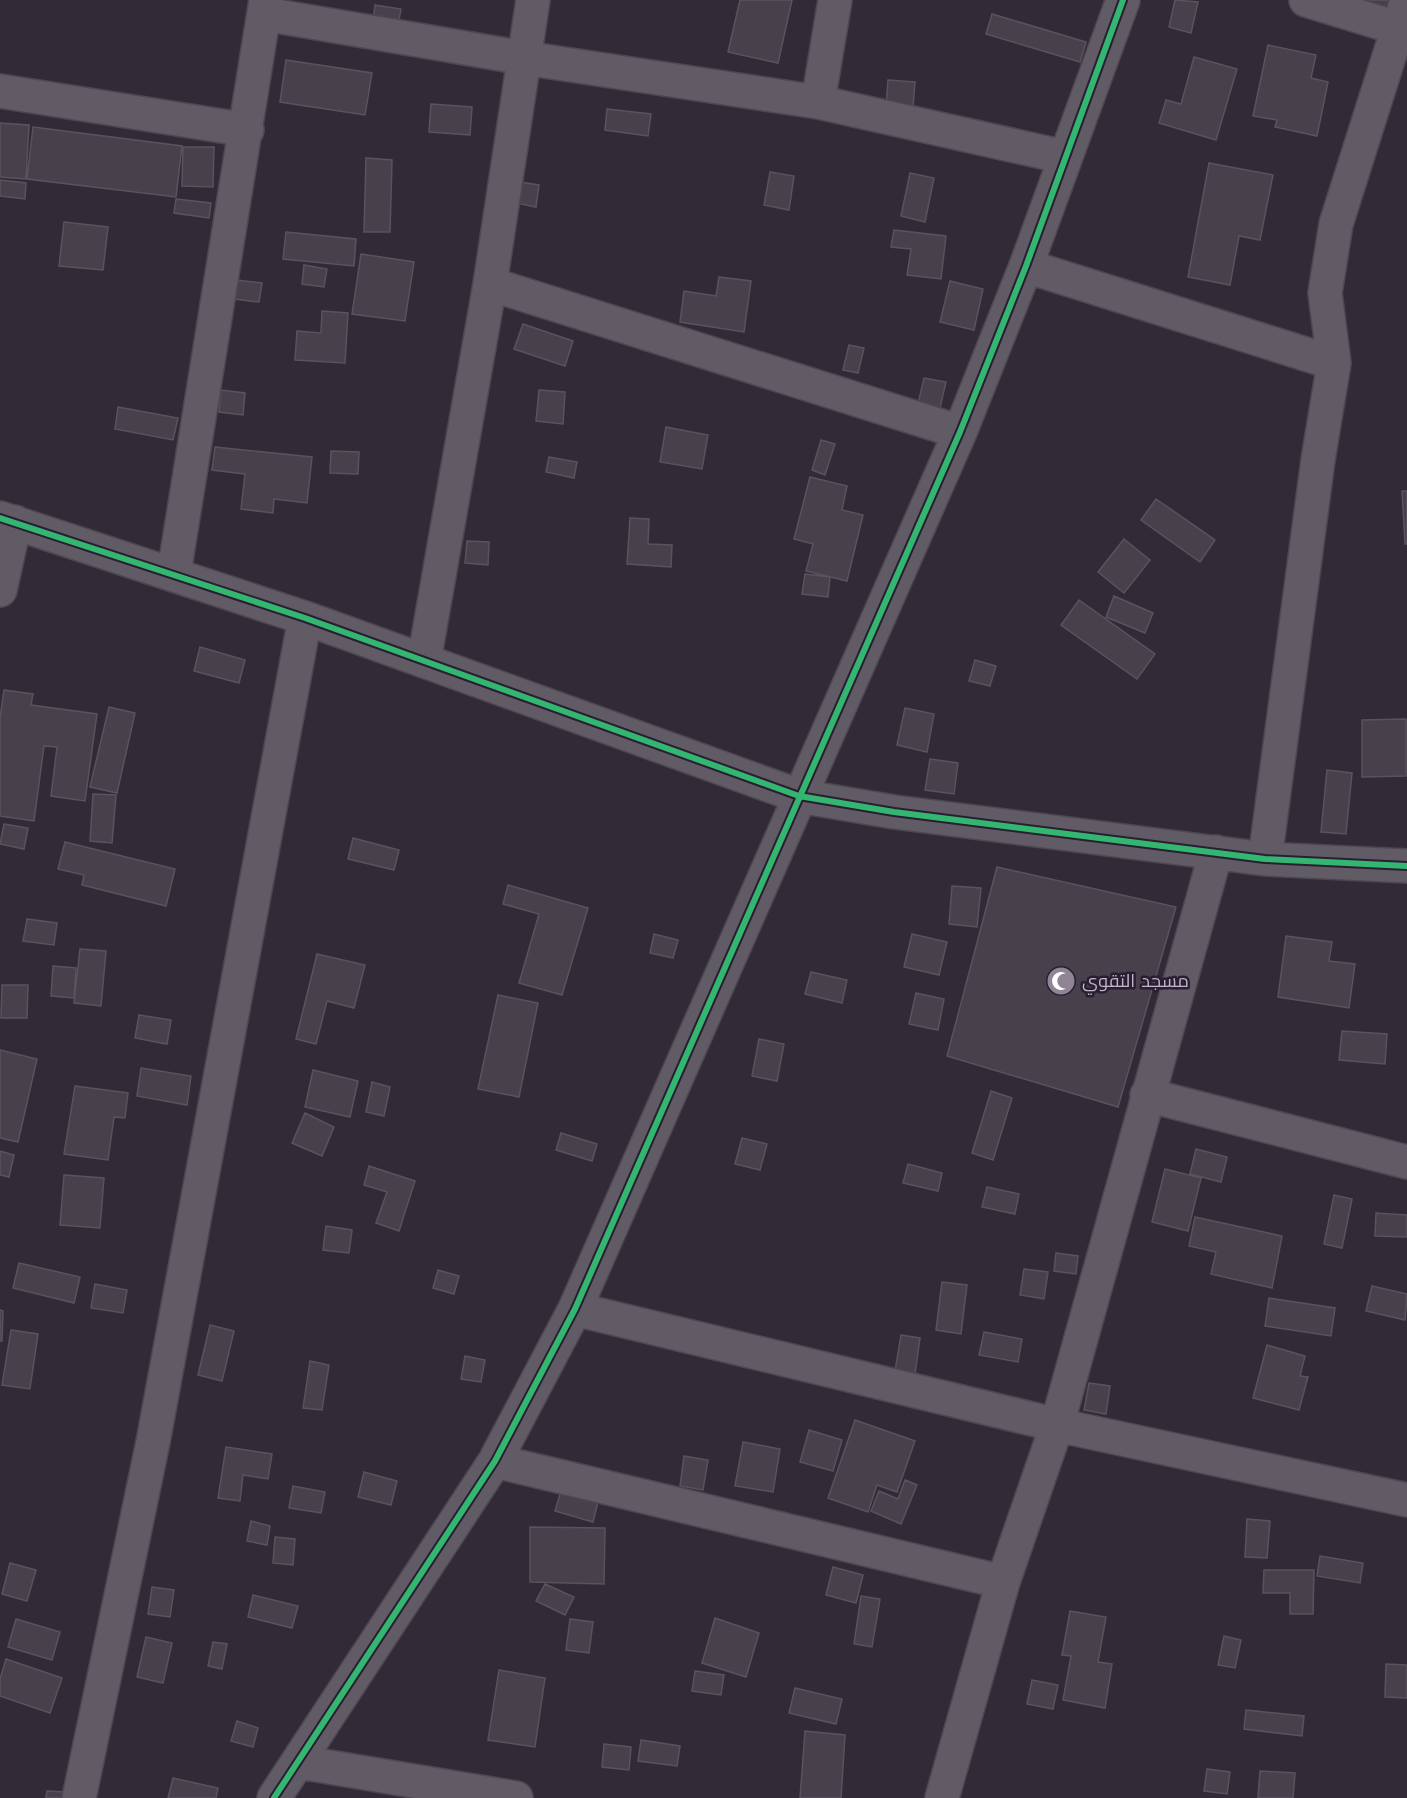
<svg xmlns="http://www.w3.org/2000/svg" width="1407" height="1798" viewBox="0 0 1407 1798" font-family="'Work Sans',Cairo,sans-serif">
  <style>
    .building { fill: #47414c; stroke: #5a535f; stroke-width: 1.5 }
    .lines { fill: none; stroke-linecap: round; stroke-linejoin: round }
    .minor-casing { stroke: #4d4751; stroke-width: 36 }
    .minor { stroke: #615b65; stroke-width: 33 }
    .cycleway-casing { stroke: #2a1e32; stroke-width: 10 }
    .cycleway { stroke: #33b770; stroke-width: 6 }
    .labels { text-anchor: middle; stroke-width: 5; stroke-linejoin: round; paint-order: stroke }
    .poi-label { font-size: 18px; fill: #c1b5c8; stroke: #2a1e32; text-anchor: start }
  </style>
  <rect width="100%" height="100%" fill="#322b37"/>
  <!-- building -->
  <path class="building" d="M 740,0 L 792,0 L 778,63 L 728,52 Z
    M 1175,0 L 1198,2 L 1191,33 L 1169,27 Z
    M 1344,0 L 1390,0 L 1385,17 Z
    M 375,5 L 401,9 L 398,25 L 373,21 Z
    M 992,14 L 1086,42 L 1080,62 L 986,34 Z
    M 1268,45 L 1316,55 L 1311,78 L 1328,82 L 1317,136 L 1275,127 L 1277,120 L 1253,116 Z
    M 1194,57 L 1237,69 L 1216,140 L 1159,123 L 1166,100 L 1181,104 Z
    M 286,60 L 372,73 L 365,115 L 280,102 Z
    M 888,80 L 915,82 L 913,108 L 886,106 Z
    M 431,104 L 472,107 L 470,135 L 429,132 Z
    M 607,109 L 651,114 L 648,136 L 605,130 Z
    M 0,123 L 29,125 L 26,179 L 0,177 Z
    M 33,127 L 182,146 L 176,197 L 27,179 Z
    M 183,147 L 214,147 L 213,187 L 182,186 Z
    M 366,158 L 392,160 L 390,232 L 364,232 Z
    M 1209,163 L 1273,175 L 1260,240 L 1239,236 L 1230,285 L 1188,277 Z
    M 770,172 L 794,176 L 789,210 L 764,205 Z
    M 910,173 L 934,178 L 925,222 L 901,216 Z
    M 0,180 L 26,183 L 25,199 L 0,196 Z
    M 520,182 L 539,185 L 536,207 L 516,203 Z
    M 176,199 L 211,203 L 209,218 L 174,213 Z
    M 64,222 L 108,227 L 103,270 L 59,266 Z
    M 894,230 L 946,236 L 941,279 L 907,275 L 911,249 L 891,247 Z
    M 286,232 L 356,239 L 354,266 L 283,259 Z
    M 361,254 L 414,262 L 405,321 L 352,314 Z
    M 304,265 L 327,269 L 324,287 L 302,284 Z
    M 719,277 L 751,281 L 744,332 L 680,322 L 684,291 L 716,296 Z
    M 236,280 L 262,283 L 259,302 L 234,299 Z
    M 950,281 L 983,289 L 974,330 L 940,322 Z
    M 322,311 L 348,313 L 345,363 L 295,360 L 297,331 L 321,333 Z
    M 523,324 L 573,341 L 565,366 L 514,349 Z
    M 849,345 L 864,348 L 858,373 L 843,370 Z
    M 924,378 L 946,382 L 939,412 L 917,408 Z
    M 221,390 L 245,393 L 243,415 L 219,412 Z
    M 539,390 L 565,392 L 563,424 L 536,421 Z
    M 118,407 L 178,418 L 173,440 L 115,429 Z
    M 666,427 L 708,435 L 702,469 L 660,462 Z
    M 821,440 L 835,444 L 825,475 L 812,470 Z
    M 215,447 L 312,457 L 307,503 L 274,499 L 273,513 L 241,509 L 245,474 L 212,470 Z
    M 331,451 L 359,452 L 358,474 L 330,473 Z
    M 549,457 L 577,462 L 574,478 L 546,472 Z
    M 810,477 L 847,486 L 842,510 L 863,515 L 847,581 L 806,571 L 813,544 L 794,539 Z
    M 1402,491 L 1407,491 L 1407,544 L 1405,544 Z
    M 1156,499 L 1215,540 L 1200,562 L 1141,520 Z
    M 630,518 L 649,519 L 648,544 L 672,545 L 671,567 L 627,564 Z
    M 1124,539 L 1150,560 L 1124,593 L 1098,572 Z
    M 467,541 L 489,542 L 488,565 L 465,563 Z
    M 805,574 L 830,577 L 828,597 L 802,594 Z
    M 1114,596 L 1153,613 L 1145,633 L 1106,617 Z
    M 1079,600 L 1155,654 L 1137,679 L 1061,625 Z
    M 200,647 L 245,660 L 239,683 L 194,671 Z
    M 975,660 L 996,666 L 990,686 L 969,681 Z
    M 4,690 L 33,694 L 31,705 L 97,714 L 85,801 L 51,796 L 57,747 L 44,746 L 34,821 L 0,816 L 0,718 Z
    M 109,707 L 135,713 L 117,793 L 90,787 Z
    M 905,708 L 934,714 L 927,752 L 897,745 Z
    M 1406,719 L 1406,776 L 1362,777 L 1362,720 Z
    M 930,759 L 958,763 L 954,794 L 925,790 Z
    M 1327,770 L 1352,773 L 1346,834 L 1321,832 Z
    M 93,794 L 116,795 L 112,843 L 90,841 Z
    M 4,824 L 28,828 L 24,849 L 0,844 Z
    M 353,838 L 399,850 L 394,870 L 348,859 Z
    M 65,842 L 175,869 L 166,906 L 82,885 L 84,875 L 58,869 Z
    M 997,867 L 1176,907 L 1118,1107 L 947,1056 Z
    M 508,885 L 588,908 L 562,995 L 519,983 L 539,914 L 503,904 Z
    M 952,886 L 981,888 L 977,927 L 949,924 Z
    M 27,919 L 57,923 L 54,945 L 23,941 Z
    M 654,934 L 678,940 L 673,958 L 650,953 Z
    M 912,934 L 947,942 L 939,975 L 904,967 Z
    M 1286,936 L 1332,942 L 1329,961 L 1355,964 L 1349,1008 L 1278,997 Z
    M 80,949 L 106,951 L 101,1006 L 74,1003 Z
    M 317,954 L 365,965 L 354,1008 L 327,1001 L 316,1044 L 296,1039 Z
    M 53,966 L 76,968 L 74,998 L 51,996 Z
    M 811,972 L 847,980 L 842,1003 L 805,994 Z
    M 2,985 L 28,985 L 27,1018 L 1,1018 Z
    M 916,993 L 944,999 L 938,1030 L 909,1024 Z
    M 498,995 L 538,1003 L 519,1097 L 478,1089 Z
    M 139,1015 L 171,1020 L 167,1044 L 135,1038 Z
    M 1342,1031 L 1387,1034 L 1385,1064 L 1339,1060 Z
    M 759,1039 L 784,1044 L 777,1081 L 752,1076 Z
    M 0,1050 L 37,1059 L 18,1142 L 0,1138 Z
    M 141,1068 L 191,1076 L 187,1105 L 137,1096 Z
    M 313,1070 L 358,1081 L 350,1117 L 305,1107 Z
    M 372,1082 L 390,1087 L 384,1116 L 366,1112 Z
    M 75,1086 L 128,1093 L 125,1118 L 114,1117 L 108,1160 L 64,1154 Z
    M 991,1091 L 1012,1098 L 993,1160 L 972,1153 Z
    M 305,1113 L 334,1127 L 322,1156 L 292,1143 Z
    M 561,1133 L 597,1144 L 592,1161 L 556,1150 Z
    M 742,1138 L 767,1144 L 760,1170 L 735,1164 Z
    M 1196,1149 L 1227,1157 L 1221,1182 L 1190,1174 Z
    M 0,1151 L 14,1155 L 9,1177 L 0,1175 Z
    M 908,1164 L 942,1173 L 938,1191 L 903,1183 Z
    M 369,1166 L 415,1181 L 399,1231 L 376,1223 L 387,1192 L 364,1185 Z
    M 1165,1169 L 1201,1178 L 1188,1231 L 1152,1222 Z
    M 64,1175 L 104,1178 L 100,1228 L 60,1225 Z
    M 987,1187 L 1019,1194 L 1015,1214 L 982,1207 Z
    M 1334,1195 L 1352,1199 L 1342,1248 L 1324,1244 Z
    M 1376,1213 L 1407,1215 L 1407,1237 L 1375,1236 Z
    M 1195,1217 L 1282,1236 L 1272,1288 L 1211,1274 L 1216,1252 L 1189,1246 Z
    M 326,1226 L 352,1230 L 349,1253 L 323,1250 Z
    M 1056,1253 L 1078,1256 L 1076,1274 L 1054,1271 Z
    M 19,1263 L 80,1277 L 74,1303 L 13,1288 Z
    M 1024,1269 L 1048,1272 L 1044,1299 L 1020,1295 Z
    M 438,1270 L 459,1276 L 454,1294 L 433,1288 Z
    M 942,1282 L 967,1285 L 961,1334 L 936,1330 Z
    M 95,1284 L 127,1290 L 123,1313 L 91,1308 Z
    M 1372,1286 L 1407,1294 L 1405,1320 L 1366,1311 Z
    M 1269,1298 L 1335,1308 L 1331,1336 L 1265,1326 Z
    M 0,1310 L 3,1311 L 2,1341 L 0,1341 Z
    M 210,1325 L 234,1331 L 222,1381 L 198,1375 Z
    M 11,1330 L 38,1334 L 30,1389 L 2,1385 Z
    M 984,1332 L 1022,1339 L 1018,1362 L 979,1355 Z
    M 901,1335 L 920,1338 L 915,1374 L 895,1371 Z
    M 1267,1345 L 1305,1356 L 1300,1376 L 1308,1377 L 1299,1410 L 1253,1398 Z
    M 465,1356 L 485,1360 L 481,1382 L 461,1379 Z
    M 310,1361 L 329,1365 L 322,1410 L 303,1408 Z
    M 1089,1383 L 1110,1386 L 1106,1414 L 1084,1410 Z
    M 855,1420 L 915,1441 L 897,1492 L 877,1485 L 868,1512 L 828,1498 Z
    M 809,1430 L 842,1440 L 833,1471 L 800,1462 Z
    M 743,1442 L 780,1449 L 773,1492 L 735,1486 Z
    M 226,1447 L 272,1454 L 268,1479 L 243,1475 L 240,1501 L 218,1498 Z
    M 684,1456 L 708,1460 L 703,1490 L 680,1486 Z
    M 364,1472 L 397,1481 L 391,1505 L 358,1497 Z
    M 905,1480 L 917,1485 L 901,1524 L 871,1511 L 879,1491 L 898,1499 Z
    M 293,1486 L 325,1492 L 321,1513 L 289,1508 Z
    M 561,1491 L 598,1502 L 593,1522 L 555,1511 Z
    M 1247,1519 L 1270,1521 L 1267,1558 L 1245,1557 Z
    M 251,1521 L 270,1526 L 267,1545 L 247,1541 Z
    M 530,1527 L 605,1528 L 604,1584 L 530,1582 Z
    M 275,1537 L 295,1539 L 293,1565 L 273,1563 Z
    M 1320,1556 L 1363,1563 L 1360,1583 L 1317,1576 Z
    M 10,1563 L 36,1570 L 27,1601 L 2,1594 Z
    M 833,1567 L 863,1575 L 856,1603 L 826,1595 Z
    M 1264,1570 L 1314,1570 L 1313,1614 L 1290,1614 L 1290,1593 L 1263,1593 Z
    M 545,1584 L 574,1597 L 565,1615 L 536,1601 Z
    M 152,1587 L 174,1590 L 170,1617 L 148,1614 Z
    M 253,1595 L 298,1606 L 292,1628 L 248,1617 Z
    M 861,1596 L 880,1599 L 872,1647 L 854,1644 Z
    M 1070,1611 L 1106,1617 L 1098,1662 L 1112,1664 L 1105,1708 L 1063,1700 L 1071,1656 L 1062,1655 Z
    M 715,1618 L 759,1633 L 746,1677 L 702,1663 Z
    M 16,1619 L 60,1632 L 52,1660 L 8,1647 Z
    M 570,1619 L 593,1622 L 589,1653 L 566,1650 Z
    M 1224,1636 L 1241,1640 L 1235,1668 L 1218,1665 Z
    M 146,1637 L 172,1643 L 163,1683 L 137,1677 Z
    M 213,1642 L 227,1644 L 222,1669 L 208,1666 Z
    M 6,1659 L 62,1678 L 50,1713 L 0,1696 L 0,1679 Z
    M 1386,1664 L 1407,1665 L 1407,1698 L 1385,1697 Z
    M 499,1670 L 545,1678 L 535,1747 L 488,1740 Z
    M 695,1671 L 724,1675 L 721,1695 L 692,1691 Z
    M 1032,1680 L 1058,1685 L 1053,1709 L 1027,1704 Z
    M 795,1688 L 842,1699 L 836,1724 L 789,1713 Z
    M 1246,1710 L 1304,1716 L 1302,1736 L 1244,1729 Z
    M 237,1721 L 258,1728 L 253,1747 L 231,1741 Z
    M 805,1731 L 845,1735 L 841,1798 L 800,1798 Z
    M 641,1740 L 680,1746 L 677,1766 L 638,1761 Z
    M 604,1744 L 631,1747 L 629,1770 L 602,1767 Z
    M 1207,1769 L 1230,1772 L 1227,1794 L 1204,1791 Z
    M 1260,1771 L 1295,1773 L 1293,1798 L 1258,1798 Z
    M 173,1778 L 218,1788 L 216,1798 L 168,1798 Z
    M 47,1791 L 64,1792 L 64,1798 L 46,1798 Z"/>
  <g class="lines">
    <!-- minor casing -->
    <g class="minor-casing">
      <path id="minor" d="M 1306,0 L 1407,31
        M 264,14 L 524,58 L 818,102 L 1065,157
        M 0,91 L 247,130
        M 818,102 L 835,0
        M 1026,266 L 1334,363
        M 490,284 L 960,432
        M 0,518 L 305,618 L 799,796 L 894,812 L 1265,859 L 1407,866
        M 174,573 L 266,0
        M 0,590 L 15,522
        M 424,661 L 490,284 L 533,0
        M 1265,859 L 1318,460 L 1334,363 L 1325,293 L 1336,224 L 1407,0
        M 1147,1095 L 1407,1162
        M 575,1309 L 1057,1425 L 1407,1500
        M 495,1461 L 1003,1582
        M 299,1762 L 516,1798
        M 79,1798 L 153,1442 L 305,618
        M 274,1798 L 495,1461 L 575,1309 L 960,432 L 1026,266 L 1123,0
        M 942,1798 L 1003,1582 L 1057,1425 L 1216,852"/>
    </g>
    <!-- minor -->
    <use href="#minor" class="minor"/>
    <!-- cycleway casing -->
    <g class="cycleway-casing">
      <path id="cycleway" d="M 0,518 L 305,618 L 799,796 L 894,812 L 1265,859 L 1407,866
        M 274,1798 L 495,1461 L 575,1309 L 960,432 L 1026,266 L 1123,0"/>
    </g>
    <!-- cycleway -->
    <use href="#cycleway" class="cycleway"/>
  </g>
  <!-- icons -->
  <defs>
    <g id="mosque-disc" transform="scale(1.5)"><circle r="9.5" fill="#8f8595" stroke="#2a1e32"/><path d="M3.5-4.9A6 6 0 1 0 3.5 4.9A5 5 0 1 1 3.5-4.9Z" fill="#fff"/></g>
  </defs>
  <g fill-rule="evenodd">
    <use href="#mosque-disc" x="1061" y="981"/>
  </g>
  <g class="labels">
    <!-- poi labels -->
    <g class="poi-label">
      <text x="1082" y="987">مسجد التقوي</text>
    </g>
  </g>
</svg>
